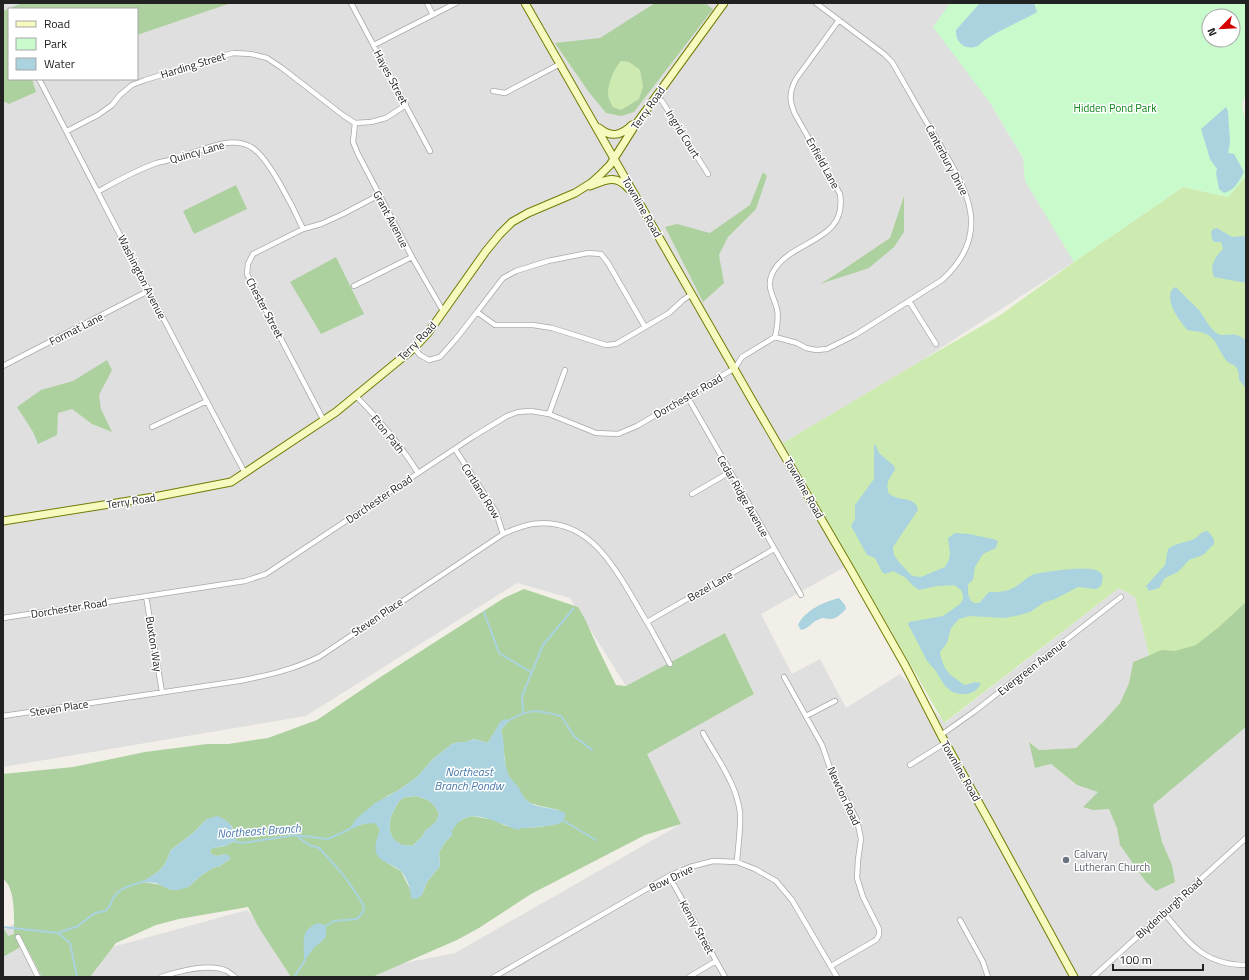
<svg xmlns="http://www.w3.org/2000/svg" width="1249" height="980" viewBox="0 0 1249 980" font-family="'Titillium Web',sans-serif">
  <style>
    .residential { fill: #e0dfdf; fill-rule: evenodd }
    .grass { fill: #cdebb0 }
    .forest { fill: #add19e; fill-rule: evenodd }
    .park { fill: #c8facc; fill-rule: evenodd }
    .water { fill: #aad3df; fill-rule: evenodd }
    .lines { fill: none; stroke-linecap: round; stroke-linejoin: round }
    .stream { stroke: #aad3df; stroke-width: 2 }
    .street-casing { stroke: #a9a9a9; stroke-width: 6 }
    .secondary-casing { stroke: #707d05; stroke-width: 9 }
    .street { stroke: #fff; stroke-width: 4.5 }
    .secondary { stroke: #f7fabf; stroke-width: 7 }
    .worship-dot { fill: #6b7280; stroke: #fff; stroke-width: 1.5 }
    .labels { text-anchor: middle; stroke-width: 3; stroke-linejoin: round; paint-order: stroke }
    .street-label { font-size: 11px; fill: #222; stroke: #fff }
    .park-label { font-size: 11px; fill: #0c8416; stroke: #fff }
    .worship-label { font-size: 11px; fill: #5b616d; stroke: #fff; text-anchor: start }
    .water-label { font-size: 12px; font-style: italic; fill: #4a7aab; stroke: #fff }
  </style>
  <rect width="100%" height="100%" fill="#f2efe9"/>
  <!-- residential -->
  <path class="residential" d="M 3,3 L 950,3 L 961,63 L 990,103 L 1023,158 L 1025,169 L 1074,262 L 919,362 L 784,443 L 852,563 L 761,614 L 792,674 L 820,659 L 846,708 L 900,674 L 945,723 L 1119,588 L 1135,597 L 1149,655 L 1133,662 L 1129,683 L 1120,703 L 1104,721 L 1076,748 L 1039,750 L 1030,742 L 1035,768 L 1051,764 L 1077,785 L 1153,805 L 1246,727 L 1246,977 L 333,977 L 455,953 L 681,824 L 646,754 L 754,694 L 725,633 L 626,686 L 570,598 L 517,583 L 306,716 L 3,767 ZM 9,9 L 137,9 L 137,79 L 9,79 Z
    M 247,910 L 307,977 L 3,977 L 3,930 L 35,912 L 58,962 Z"/>
  <!-- grass -->
  <path class="grass" d="M 621,61 L 629,62 L 640,70 L 643,86 L 639,99 L 621,110 L 613,107 C 611,103 608,98 608,94 C 608,83 614,68 621,61 Z
    M 1246,176 L 1246,614 L 1168,670 L 1149,655 L 1135,597 L 1119,588 L 944,723 L 783,443 L 919,362 L 999,316 L 1074,262 L 1183,187 L 1228,197 Z"/>
  <!-- forest -->
  <path class="forest" d="M 22,3 L 231,3 L 137,35 L 137,9 L 9,9 L 9,79 L 32,79 L 36,92 L 9,104 L 3,101 L 3,11 Z
    M 655,3 L 705,3 L 713,9 L 634,112 L 621,116 L 606,113 L 588,91 L 555,43 L 600,38 ZM 621,61 L 629,62 L 640,70 L 643,86 L 639,99 L 621,110 L 613,107 C 611,103 608,98 608,94 C 608,84 614,68 621,61 Z
    M 763,172 L 767,176 L 756,209 L 728,237 L 719,255 L 724,283 L 703,302 L 665,227 L 677,224 L 710,233 L 750,205 Z
    M 236,185 L 247,209 L 194,234 L 183,211 Z
    M 904,196 L 904,232 L 894,247 L 869,268 L 820,284 L 835,275 L 890,238 Z
    M 336,257 L 364,314 L 321,334 L 290,282 Z
    M 107,360 L 112,370 L 99,395 L 101,409 L 112,432 L 92,424 L 72,409 L 58,413 L 57,435 L 38,444 L 33,432 L 17,407 L 41,390 L 73,381 Z
    M 524,589 L 578,607 L 585,619 L 597,646 L 616,685 L 626,686 L 725,633 L 754,694 L 647,754 L 681,824 L 645,835 L 531,894 L 479,928 L 457,940 L 372,977 L 291,977 L 259,928 L 248,907 L 179,919 L 156,925 L 116,943 L 90,977 L 42,977 L 28,950 L 22,946 L 3,957 L 3,927 L 8,936 L 14,934 C 14,919 16,888 3,879 L 3,774 L 73,767 L 145,752 L 207,744 L 228,744 L 268,738 L 317,720 L 379,678 L 471,619 L 504,598 ZM 509,721 L 501,730 L 502,734 L 506,770 L 511,780 L 518,787 L 523,797 L 530,803 L 540,806 L 559,810 L 550,825 L 540,827 L 520,828 L 506,826 L 494,820 L 472,816 L 465,818 L 458,822 L 451,831 L 452,835 L 446,841 L 439,852 L 440,866 L 427,882 L 422,895 L 411,898 L 411,891 L 401,871 L 387,863 L 377,841 L 380,830 L 375,822 L 363,824 L 350,829 L 387,796 L 399,790 L 417,777 L 433,759 L 452,744 L 459,742 L 466,742 L 474,739 L 488,743 L 497,728 ZM 207,819 L 232,826 L 236,841 L 225,846 L 213,848 L 210,849 L 211,854 L 217,856 L 226,854 L 230,859 L 220,866 L 213,868 L 203,874 L 188,887 L 171,890 L 162,885 L 143,882 L 159,871 L 165,864 L 171,850 L 193,833 Z
    M 1246,602 L 1246,727 L 1153,805 L 1162,842 L 1172,865 L 1175,882 L 1156,891 L 1146,882 L 1120,845 L 1117,828 L 1109,809 L 1093,810 L 1083,807 L 1098,792 L 1077,785 L 1051,764 L 1035,768 L 1029,742 L 1039,750 L 1076,748 L 1104,721 L 1120,703 L 1129,683 L 1133,662 L 1162,650 L 1175,651 L 1196,645 L 1219,627 Z
    M 416,796 C 428,799 434,802 439,814 L 436,822 L 426,830 L 422,837 L 412,846 C 409,845 405,846 402,845 C 387,839 387,822 394,810 C 396,806 399,800 403,798 C 406,796 412,797 416,796 Z"/>
  <!-- park -->
  <path class="park" d="M 950,3 L 1246,3 L 1246,93 L 1242,104 L 1246,125 L 1246,176 L 1228,197 L 1183,187 L 1074,262 L 1025,181 L 1023,158 L 990,103 L 933,27 ZM 1209,16 L 1233,16 L 1233,40 L 1209,40 Z"/>
  <!-- water -->
  <path class="water" d="M 980,3 L 1034,3 L 1037,12 C 1020,22 1001,29 985,40 C 982,42 979,46 975,47 C 964,50 955,41 956,30 Z
    M 1226,107 L 1228,111 L 1230,143 L 1228,153 L 1234,154 L 1244,172 C 1239,181 1235,190 1224,193 L 1219,189 L 1216,173 L 1217,169 L 1210,159 L 1201,129 Z
    M 1217,228 L 1232,237 L 1246,236 L 1246,283 L 1214,277 C 1209,266 1215,257 1223,249 L 1221,242 L 1214,242 L 1212,239 L 1211,232 L 1213,229 Z
    M 1176,287 C 1183,295 1191,302 1198,309 C 1204,316 1208,326 1215,332 C 1225,340 1234,328 1246,341 L 1246,388 L 1239,380 C 1239,373 1239,370 1234,365 C 1221,362 1220,342 1208,335 C 1200,330 1195,332 1187,330 C 1179,319 1165,303 1172,289 Z
    M 875,443 L 879,453 L 894,466 L 895,470 C 889,479 885,483 889,494 C 891,495 895,497 898,498 C 907,500 916,499 918,510 L 893,547 L 894,555 L 899,562 L 912,576 L 921,577 L 945,567 L 949,560 L 950,554 L 948,538 L 955,533 L 969,534 L 993,539 L 998,541 L 996,548 L 983,554 L 975,567 L 973,580 L 968,584 C 968,591 967,599 974,603 L 979,603 L 989,592 C 998,592 1007,592 1015,587 C 1022,583 1027,577 1034,574 C 1048,572 1086,565 1098,571 C 1105,574 1103,582 1100,587 L 1096,589 L 1078,587 L 1055,599 L 1045,602 L 1030,612 L 1020,615 L 1004,618 L 970,616 L 959,619 L 951,628 L 947,643 L 940,652 C 943,671 950,675 965,685 L 975,682 L 981,683 L 979,687 L 975,691 L 968,694 L 960,694 L 952,692 L 945,686 L 935,670 L 927,661 L 908,624 L 909,622 L 943,616 L 960,604 L 963,599 L 963,595 L 961,590 L 954,585 L 937,586 L 919,590 L 912,585 L 906,578 L 893,571 L 885,574 L 882,572 L 875,558 L 867,555 L 851,526 L 855,519 L 855,505 L 874,479 L 874,447 Z
    M 1208,531 L 1214,539 L 1214,544 L 1203,555 L 1189,560 L 1178,572 L 1165,578 L 1159,588 L 1149,591 L 1146,586 L 1165,565 L 1168,549 C 1176,543 1185,543 1194,539 C 1201,535 1199,532 1208,531 Z
    M 839,598 L 845,605 L 846,609 C 841,614 836,619 830,619 C 826,619 823,617 820,619 C 812,621 809,629 801,630 L 798,625 C 805,610 824,602 839,598 Z
    M 505,719 L 509,721 L 501,730 L 502,734 C 505,746 503,760 507,771 C 509,778 515,782 519,788 C 522,794 524,799 530,803 C 541,809 554,807 565,813 C 565,816 565,820 562,822 C 558,826 527,828 520,828 L 519,830 C 504,826 479,811 465,818 C 459,820 455,826 452,831 L 452,835 L 446,841 L 439,852 L 440,866 L 427,882 L 422,895 L 417,899 L 411,898 C 411,889 407,878 401,871 C 394,864 379,863 376,852 C 374,845 378,836 380,830 L 375,823 L 363,824 L 349,830 L 355,820 L 375,803 L 399,790 L 417,777 L 433,759 L 452,744 L 459,742 L 466,742 L 474,739 L 488,743 L 500,722 ZM 416,796 C 428,799 434,802 439,814 L 436,822 L 426,830 L 422,837 L 412,846 C 409,845 405,846 403,845 C 387,839 387,822 394,810 C 396,806 399,800 403,798 C 406,796 412,797 416,796 Z
    M 217,816 C 231,821 233,827 236,841 L 225,846 L 213,848 L 210,850 L 211,854 L 217,856 L 226,854 L 231,858 L 220,866 L 213,868 L 203,874 L 188,887 L 179,890 L 171,890 L 156,883 L 142,882 L 159,871 L 165,864 L 171,850 L 193,833 L 207,819 Z
    M 318,923 L 325,925 C 329,940 323,939 314,948 C 310,952 308,957 304,961 C 305,944 298,931 318,923 Z"/>
  <g class="lines">
    <!-- stream -->
    <path class="stream" d="M 484,612 L 499,653 L 532,673
      M 523,712 L 522,696 L 543,645 L 573,609
      M 508,721 C 529,708 537,710 561,716 L 574,736 L 592,750
      M 562,820 L 596,840
      M 297,836 L 309,845 L 319,848 L 340,871 L 350,884 L 364,906 L 363,912 L 357,919 L 334,921 L 324,927
      M 234,841 L 242,843 L 295,835 L 328,839 L 350,829
      M 3,927 L 58,933 L 78,926 L 95,913 L 105,911 L 110,906 C 114,888 130,886 145,881
      M 58,933 L 70,943 L 77,977
      M 295,976 L 305,960"/>
    <!-- street casing -->
    <g class="street-casing">
      <path id="street" d="M 351,3 L 430,151
        M 427,3 L 433,15
        M 374,45 L 456,3
        M 39,79 C 108,211 175,343 245,473
        M 493,91 L 505,93 L 560,64
        M 655,96 L 662,101 L 708,174
        M 355,123 L 353,142 L 358,154 L 412,257 L 443,311
        M 67,131 L 98,115 L 112,105 L 120,95 L 132,85 L 145,80 L 233,53 L 251,54 L 267,58 L 282,68 L 344,116 L 355,123 L 371,122 L 386,118 L 406,105
        M 99,191 C 117,181 136,170 157,163 C 165,161 175,159 183,156 C 204,150 230,135 251,147 C 268,156 294,209 303,229
        M 354,286 L 412,257
        M 909,301 L 936,344
        M 477,312 L 503,278 L 516,271 L 548,261 L 588,253 L 601,254 L 608,263 L 645,327
        M 775,337 C 777,328 779,318 777,309 C 774,297 766,287 772,274 C 788,239 848,244 840,194 L 795,114 C 789,101 789,92 796,79 L 839,20
        M 414,348 L 420,355 L 429,360 L 440,357 L 456,339 L 477,312 L 495,325 L 533,325 L 552,328 L 606,345 L 616,344 L 669,313 L 683,300 L 692,294
        M 3,366 L 148,291
        M 356,396 C 377,417 403,448 418,473
        M 687,396 L 801,595
        M 549,414 L 565,370
        M 324,421 L 247,274 L 248,264 L 253,254 L 303,229 L 321,224 L 343,214 L 379,195
        M 152,427 L 207,401
        M 455,449 L 496,512 L 503,534
        M 692,494 L 730,472
        M 146,596 L 162,692
        M 3,618 L 245,581 L 266,574 L 474,436 L 507,416 L 518,412 L 531,411 L 549,414 L 596,433 L 618,434 L 637,426 L 735,368 L 742,357 L 775,337 L 797,343 L 806,348 L 816,350 L 827,349 L 855,335 L 942,280 C 997,230 963,184 933,133 C 919,110 906,86 892,62 L 884,54 L 816,3
        M 647,622 L 774,549
        M 784,677 L 822,745 L 831,771 L 857,820 L 861,839 L 858,860 L 857,878 L 863,897 L 879,929 L 879,935 L 876,940 L 831,966
        M 3,716 L 239,681 C 269,675 292,670 319,657 L 503,534 C 512,530 522,526 532,524 C 583,517 609,557 631,595 C 645,618 658,641 670,664
        M 806,716 L 835,701
        M 703,733 C 716,757 737,784 740,813 C 741,829 738,845 737,862
        M 941,735 L 975,711 L 1121,597
        M 910,765 L 945,743
        M 669,876 L 725,977
        M 1164,913 C 1189,943 1204,965 1246,965
        M 960,920 L 983,962 L 988,977
        M 18,937 L 38,977
        M 161,977 C 179,971 210,963 227,971 C 230,973 233,975 235,977
        M 494,977 L 669,876 L 690,867 L 713,861 L 737,862 L 755,869 L 776,881 L 792,900 L 837,977
        M 689,977 L 716,961
        M 1093,977 L 1246,838"/>
    </g>
    <!-- secondary casing -->
    <g class="secondary-casing">
      <path id="secondary" d="M 525,3 L 752,400 L 851,570 L 905,665 L 941,735 L 989,821 L 1074,977
        M 599,128 C 611,138 621,136 632,125
        M 590,186 C 606,180 616,174 629,189
        M 3,521 L 154,497 L 231,482 L 336,412 L 414,348 L 428,333 L 486,251 L 500,234 L 512,222 L 528,213 L 575,193 L 591,183 L 601,174 L 610,165 L 634,127 L 724,3"/>
    </g>
    <!-- street -->
    <use href="#street" class="street"/>
    <!-- secondary -->
    <use href="#secondary" class="secondary"/>
  </g>
  <!-- markers -->
  <circle class="worship-dot" cx="1066" cy="860" r="4"/>
  <g class="labels">
    <!-- street labels -->
    <g class="street-label">
      <text transform="translate(193 65) rotate(-17)" y="4">Harding Street</text>
      <text transform="translate(391 77) rotate(62)" y="4">Hayes Street</text>
      <text transform="translate(648 108) rotate(-55)" y="4">Terry Road</text>
      <text transform="translate(683 134) rotate(58)" y="4">Ingrid Court</text>
      <text transform="translate(197 152) rotate(-16)" y="4">Quincy Lane</text>
      <text transform="translate(947 160) rotate(62)" y="4">Canterbury Drive</text>
      <text transform="translate(823 163) rotate(61)" y="4">Enfield Lane</text>
      <text transform="translate(642 207) rotate(60)" y="4">Townline Road</text>
      <text transform="translate(391 219) rotate(62)" y="4">Grant Avenue</text>
      <text transform="translate(142 277) rotate(63)" y="4">Washington Avenue</text>
      <text transform="translate(265 308) rotate(62)" y="4">Chester Street</text>
      <text transform="translate(76 329) rotate(-27)" y="4">Format Lane</text>
      <text transform="translate(417 341) rotate(-46)" y="4">Terry Road</text>
      <text transform="translate(688 396) rotate(-30)" y="4">Dorchester Road</text>
      <text transform="translate(388 434) rotate(51)" y="4">Eton Path</text>
      <text transform="translate(804 488) rotate(60)" y="4">Townline Road</text>
      <text transform="translate(481 491) rotate(58)" y="4">Cortland Row</text>
      <text transform="translate(743 496) rotate(60)" y="4">Cedar Ridge Avenue</text>
      <text transform="translate(379 499) rotate(-34)" y="4">Dorchester Road</text>
      <text transform="translate(131 501) rotate(-9)" y="4">Terry Road</text>
      <text transform="translate(710 586) rotate(-30)" y="4">Bezel Lane</text>
      <text transform="translate(69 608) rotate(-9)" y="4">Dorchester Road</text>
      <text transform="translate(377 617) rotate(-34)" y="4">Steven Place</text>
      <text transform="translate(154 644) rotate(81)" y="4">Buxton Way</text>
      <text transform="translate(1032 667) rotate(-38)" y="4">Evergreen Avenue</text>
      <text transform="translate(59 708) rotate(-9)" y="4">Steven Place</text>
      <text transform="translate(961 771) rotate(60)" y="4">Townline Road</text>
      <text transform="translate(844 796) rotate(65)" y="4">Newton Road</text>
      <text transform="translate(671 878) rotate(-26)" y="4">Bow Drive</text>
      <text transform="translate(1169 908) rotate(-42)" y="4">Blydenburgh Road</text>
      <text transform="translate(697 927) rotate(61)" y="4">Kenny Street</text>
    </g>
    <!-- park labels -->
    <g class="park-label">
      <text x="1115" y="112">Hidden Pond Park</text>
    </g>
    <!-- worship labels -->
    <g class="worship-label">
      <text x="1074" y="858">Calvary<tspan x="1074" dy="13">Lutheran Church</tspan></text>
    </g>
    <!-- water labels -->
    <g class="water-label">
      <text x="469" y="776">Northeast<tspan x="469" dy="14">Branch Pondw</tspan></text>
      <text transform="translate(259 831) rotate(-4)" y="4">Northeast Branch</text>
    </g>
  </g>
  <!-- border -->
  <rect width="1249" height="980" fill="none" stroke="#222222" stroke-width="8"/>
  <!-- legend -->
  <rect x="8" y="8" width="130" height="72" fill="#ffffff" stroke="#a7a7a7"/>
  <rect x="16" y="21" width="20" height="6" fill="#f7fabf" stroke="#a7a7a7"/>
  <text x="44" y="28" font-size="12" fill="#222222">Road</text>
  <rect x="16" y="38" width="20" height="12" fill="#c8facc" stroke="#a7a7a7"/>
  <text x="44" y="48" font-size="12" fill="#222222">Park</text>
  <rect x="16" y="58" width="20" height="12" fill="#aad3df" stroke="#a7a7a7"/>
  <text x="44" y="68" font-size="12" fill="#222222">Water</text>
  <!-- north arrow -->
  <g transform="translate(1221 28) rotate(246)"><circle r="19" fill="#ffffff" stroke="#a7a7a7"/>
  <path d="M0-3L7 15L0 10L-7 15Z" fill="#d40000"/>
  <text y="-6" font-size="11" font-weight="bold" text-anchor="middle" fill="#222222">N</text>
  </g>
  <!-- scale -->
  <path d="M1113 964v6h90v-6" fill="none" stroke="#222222" stroke-width="2"/>
  <text x="1119" y="964" font-size="12" fill="#222222" stroke="#ffffff" stroke-width="3" paint-order="stroke">100 m</text>
</svg>
